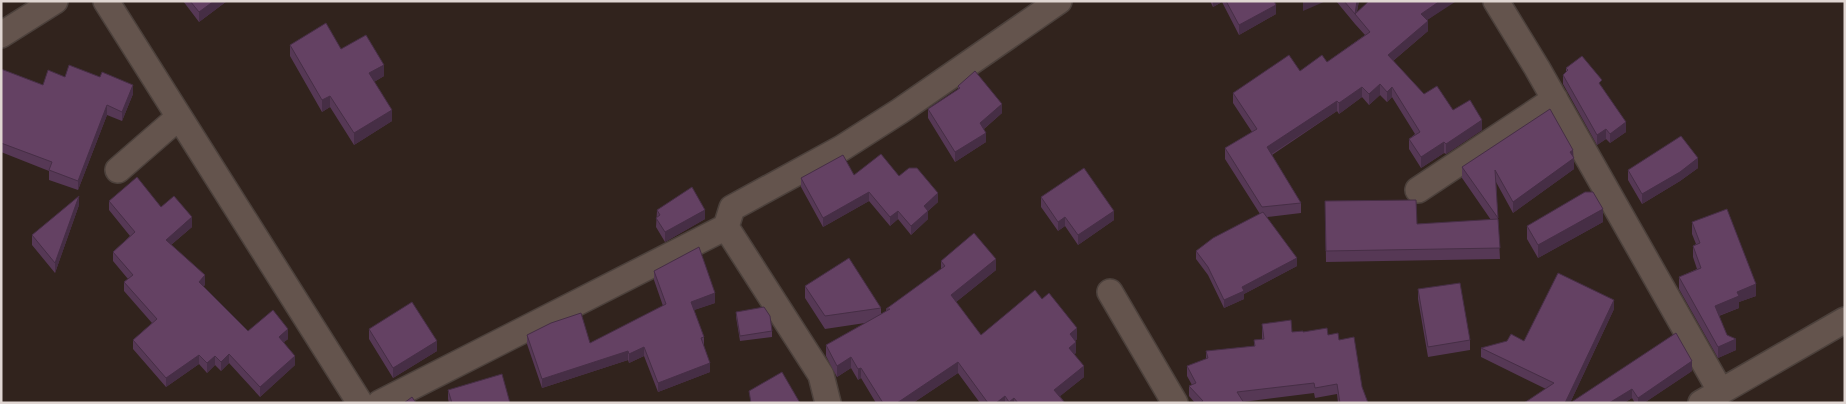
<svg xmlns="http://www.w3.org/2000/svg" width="1846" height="404" viewBox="0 0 1846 404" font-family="Mulish,sans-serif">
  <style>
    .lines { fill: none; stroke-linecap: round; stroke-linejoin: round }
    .minor-casing { stroke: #4c413c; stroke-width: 28 }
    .minor { stroke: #64544d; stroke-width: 25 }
    .wall { fill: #563855 }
    .shaded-wall { fill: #462e45 }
    .building { fill: #644163; stroke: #462e45 }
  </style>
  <rect width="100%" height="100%" fill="#31231d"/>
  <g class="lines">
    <!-- minor casing -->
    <g class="minor-casing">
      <path id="minor" d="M 106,1 L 360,403
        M 1496,1 L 1537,68 L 1721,392
        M 1,35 L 55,1
        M 118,170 L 179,117
        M 1418,190 L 1555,99
        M 726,227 L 821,375 L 828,403
        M 1110,292 L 1175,403
        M 380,403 L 726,227 L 732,208 L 842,148 L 900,111 L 1059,1
        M 1701,403 L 1845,320"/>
    </g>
    <!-- minor -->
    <use href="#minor" class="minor"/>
  </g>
  <!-- wall -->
  <path class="wall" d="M 183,1 L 227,1 L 199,22 Z
    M 1210,1 L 1274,1 L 1276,14 L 1239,35 L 1222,2 L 1213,7 Z
    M 1336,1 L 1359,1 L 1357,12 L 1455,1 L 1427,20 L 1428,31 L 1393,61 L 1424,94 L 1453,110 L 1482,130 L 1446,154 L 1444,153 L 1421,168 L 1409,149 L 1409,139 L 1415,134 L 1392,97 L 1387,102 L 1380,95 L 1369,105 L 1362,97 L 1339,114 L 1337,111 L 1272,155 L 1301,203 L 1301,213 L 1267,217 L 1297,266 L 1244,294 L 1244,299 L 1224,308 L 1208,275 L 1196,259 L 1196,251 L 1260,214 L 1225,159 L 1225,148 L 1252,132 L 1233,103 L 1233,93 L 1327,62 L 1365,35 L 1355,24 L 1355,22 L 1355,24 Z
    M 290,45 L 341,49 L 384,76 L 374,82 L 392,121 L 354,145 L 330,107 L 322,112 L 290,56 Z
    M 1566,68 L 1602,87 L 1626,132 L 1610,143 L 1606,139 L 1597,145 L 1563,84 L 1563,75 L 1566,72 Z
    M 1,69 L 43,85 L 133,94 L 122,121 L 107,115 L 78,190 L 49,180 L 49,171 L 1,152 Z
    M 958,86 L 1002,113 L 984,129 L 986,142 L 955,162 L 928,118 L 928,109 L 958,90 Z
    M 1573,150 L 1574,169 L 1513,213 L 1496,182 L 1500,259 L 1326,262 L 1325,201 L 1417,224 L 1491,220 L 1462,178 L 1462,167 Z
    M 1698,168 L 1680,181 L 1642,204 L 1628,180 L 1628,170 Z
    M 854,175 L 899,176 L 938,202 L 928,211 L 928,219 L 911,235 L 898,219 L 890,226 L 869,201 L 823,227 L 801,187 L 801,178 Z
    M 1041,197 L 1114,220 L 1078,245 L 1065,226 L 1058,231 L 1041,207 Z
    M 109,201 L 161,207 L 192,227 L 171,245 L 205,285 L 203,286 L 248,331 L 288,339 L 284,342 L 295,365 L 260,397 L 229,363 L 221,371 L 215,365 L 207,373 L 199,364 L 166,387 L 133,349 L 133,340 L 152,323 L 124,291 L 124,282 L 128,279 L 113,261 L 113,252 L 130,236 L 109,210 Z
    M 79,205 L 55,273 L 32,245 L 32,235 Z
    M 657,210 L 705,219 L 665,242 L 656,227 Z
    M 1603,222 L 1538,258 L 1527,239 L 1527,226 Z
    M 1692,222 L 1756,296 L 1739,302 L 1739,308 L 1719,316 L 1727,335 L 1736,350 L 1718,358 L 1679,289 L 1679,277 L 1697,269 L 1693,257 L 1693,246 L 1696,244 L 1692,234 Z
    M 941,261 L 996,270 L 956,302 L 981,335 L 1042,299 L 1077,339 L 1075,341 L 1076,353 L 1074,354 L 1084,377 L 1060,396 L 1065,403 L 980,403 L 958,373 L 913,403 L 876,403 L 861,378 L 858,380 L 851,368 L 837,377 L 826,356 L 826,345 L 865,323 L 825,329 L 805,298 L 805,286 L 881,308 L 881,314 L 886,311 L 886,309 L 941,270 Z
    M 654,271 L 715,303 L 694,310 L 704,337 L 704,346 L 710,372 L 658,392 L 644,356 L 629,363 L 628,360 L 542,388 L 527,344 L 527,335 L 590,343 L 663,306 L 654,280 Z
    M 1418,289 L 1470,340 L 1470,350 L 1428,357 L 1418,299 Z
    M 1614,309 L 1570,403 L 1546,389 L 1481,357 L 1481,348 L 1524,341 Z
    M 736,312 L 772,331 L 772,337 L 740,341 L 736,317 Z
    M 1262,324 L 1292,332 L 1328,335 L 1339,340 L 1362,387 L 1368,403 L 1338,403 L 1337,394 L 1315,398 L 1314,393 L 1243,402 L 1244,403 L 1195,403 L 1189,396 L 1189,386 L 1192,385 L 1187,376 L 1187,366 L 1206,359 L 1206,351 L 1254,346 L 1254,340 L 1262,339 Z
    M 369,329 L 437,351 L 393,378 L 369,339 Z
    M 1692,371 L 1644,403 L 1635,403 L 1632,398 L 1624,403 L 1570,403 Z
    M 448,390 L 510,403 L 449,403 L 448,399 Z"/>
  <!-- shaded-wall -->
  <path class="shaded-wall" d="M 214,1 L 227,1 L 199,22 L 199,12 Z
    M 1213,1 L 1222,1 L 1222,2 L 1213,7 Z
    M 1304,1 L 1326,1 L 1303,11 L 1303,2 Z
    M 1357,1 L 1359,1 L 1356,15 L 1355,14 L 1355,24 L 1355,14 Z
    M 1440,1 L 1455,2 L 1421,24 L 1421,14 Z
    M 1276,5 L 1276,14 L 1239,35 L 1239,25 Z
    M 1428,21 L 1428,31 L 1388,65 L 1388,55 Z
    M 384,65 L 384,76 L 369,85 L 369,73 Z
    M 1380,84 L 1380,95 L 1369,105 L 1369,94 Z
    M 133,85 L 133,94 L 122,121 L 122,112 Z
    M 1362,87 L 1362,97 L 1339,114 L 1339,103 Z
    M 1392,87 L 1392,97 L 1387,102 L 1387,92 Z
    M 330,96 L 330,107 L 322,112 L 322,100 Z
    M 1337,101 L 1337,111 L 1267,157 L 1267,147 Z
    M 1002,104 L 1002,113 L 980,132 L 980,123 Z
    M 107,105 L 107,115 L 78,190 L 78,181 Z
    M 392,110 L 392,121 L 354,145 L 354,133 Z
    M 1482,120 L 1482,130 L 1446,154 L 1446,144 Z
    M 1626,122 L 1626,132 L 1610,143 L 1610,134 Z
    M 1606,129 L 1606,139 L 1597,145 L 1597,135 Z
    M 986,133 L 986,142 L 955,162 L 955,152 Z
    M 1444,142 L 1444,153 L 1421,168 L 1421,157 Z
    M 1573,150 L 1574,169 L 1513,213 L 1513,202 Z
    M 1698,158 L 1698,168 L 1680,181 L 1642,204 L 1642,194 Z
    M 869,192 L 869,201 L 823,227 L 823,218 Z
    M 938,193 L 938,202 L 928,211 L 928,219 L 911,235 L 911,226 L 924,206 Z
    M 79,196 L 79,205 L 55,273 L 55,263 Z
    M 1603,209 L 1603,222 L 1538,258 L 1538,245 Z
    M 705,210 L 705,219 L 665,242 L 665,232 Z
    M 898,211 L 898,219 L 890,226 L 890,217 Z
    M 1114,211 L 1114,220 L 1078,245 L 1078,235 Z
    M 192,217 L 192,227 L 166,249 L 166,240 Z
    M 1065,217 L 1065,226 L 1058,231 L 1058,222 Z
    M 1297,258 L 1297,266 L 1244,294 L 1244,299 L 1224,308 L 1224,300 L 1242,287 Z
    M 996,259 L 996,270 L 951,306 L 951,295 Z
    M 205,275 L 205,285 L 199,291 L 199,282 Z
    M 1756,284 L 1756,296 L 1739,302 L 1739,308 L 1715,317 L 1715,306 L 1737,292 Z
    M 715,293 L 715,303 L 691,311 L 691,302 Z
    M 1614,300 L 1614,309 L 1570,403 L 1565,403 Z
    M 1077,328 L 1077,339 L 1070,345 L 1070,334 Z
    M 288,329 L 288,339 L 279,346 L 279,337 Z
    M 1736,339 L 1736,350 L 1718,358 L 1718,347 Z
    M 437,341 L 437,351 L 393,378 L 393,368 Z
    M 1076,342 L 1076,353 L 1069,358 L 1069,348 Z
    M 644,347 L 644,356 L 629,363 L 629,354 Z
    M 628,351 L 628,360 L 542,388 L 542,379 Z
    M 229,354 L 229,363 L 221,371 L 221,362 Z
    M 199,355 L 199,364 L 166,387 L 166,378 Z
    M 215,356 L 215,365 L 207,373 L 207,363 Z
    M 295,356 L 295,365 L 260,397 L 260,387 Z
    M 851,357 L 851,368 L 837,377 L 837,366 Z
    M 1692,361 L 1692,371 L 1644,403 L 1638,403 L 1638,398 Z
    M 958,362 L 958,373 L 913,403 L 897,403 Z
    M 710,363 L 710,372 L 658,392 L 658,383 Z
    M 1084,366 L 1084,377 L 1054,401 L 1054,390 Z
    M 861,368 L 861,378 L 858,380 L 858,369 Z
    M 1632,389 L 1632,398 L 1624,403 L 1609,403 Z
    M 1005,396 L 1005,403 L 996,403 Z
    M 1014,398 L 1014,403 L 1009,403 L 1009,402 Z"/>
  <!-- building -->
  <path class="building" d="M 190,1 L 214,1 L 199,12 Z
    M 1226,1 L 1274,1 L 1276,5 L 1239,25 Z
    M 1344,1 L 1357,1 L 1355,14 Z
    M 1369,1 L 1440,1 L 1421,14 L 1428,21 L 1388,55 L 1424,94 L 1437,86 L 1453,110 L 1470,100 L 1482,120 L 1446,144 L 1444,142 L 1421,157 L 1409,139 L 1420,132 L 1392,87 L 1387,92 L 1380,84 L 1369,94 L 1362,87 L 1339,103 L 1337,101 L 1267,147 L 1301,203 L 1262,207 L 1225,148 L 1257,129 L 1233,93 L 1289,55 L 1300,71 L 1322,55 L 1327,62 L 1370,32 L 1355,14 Z
    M 326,23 L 341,49 L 366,35 L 384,65 L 369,73 L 392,110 L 354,133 L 330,96 L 322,100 L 290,45 Z
    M 1582,56 L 1602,80 L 1599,83 L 1626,122 L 1610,134 L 1606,129 L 1597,135 L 1563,75 L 1568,70 L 1566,68 Z
    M 69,65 L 100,77 L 102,72 L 133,85 L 122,112 L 107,105 L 78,181 L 49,170 L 52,162 L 1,143 L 1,69 L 43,85 L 48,70 L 65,77 Z
    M 975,71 L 1002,104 L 980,123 L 986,133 L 955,152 L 928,109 L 960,88 L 958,86 Z
    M 1550,109 L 1573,150 L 1570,152 L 1574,158 L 1513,202 L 1495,170 L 1498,218 L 1462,167 Z
    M 1681,136 L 1698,158 L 1680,172 L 1642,194 L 1628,170 Z
    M 881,154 L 899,176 L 909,168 L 917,168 L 938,193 L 924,206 L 928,211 L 911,226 L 898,211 L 890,217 L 869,192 L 823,218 L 801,178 L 843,155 L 854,175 Z
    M 1084,168 L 1114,211 L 1078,235 L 1065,217 L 1058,222 L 1041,197 Z
    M 137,177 L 161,207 L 174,196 L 192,217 L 166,240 L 205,275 L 199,282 L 248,331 L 273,310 L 288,329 L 279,337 L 295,356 L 260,387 L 229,354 L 221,362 L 215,356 L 207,363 L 199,355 L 166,378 L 133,340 L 157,319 L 124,282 L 133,275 L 113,252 L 135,232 L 109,201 Z
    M 692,187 L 705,210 L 665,232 L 656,218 L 660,215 L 657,210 Z
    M 1585,192 L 1593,192 L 1603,209 L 1538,245 L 1527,226 Z
    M 79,196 L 55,263 L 32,235 Z
    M 1416,200 L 1417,224 L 1498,219 L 1500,248 L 1326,251 L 1325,201 Z
    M 1727,209 L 1756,284 L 1737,292 L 1739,296 L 1715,306 L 1727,335 L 1736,339 L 1718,347 L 1679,277 L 1701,268 L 1693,246 L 1700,243 L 1692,222 Z
    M 1263,212 L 1297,258 L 1242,287 L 1244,291 L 1224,300 L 1208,267 L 1196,251 L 1213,238 Z
    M 974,233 L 996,259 L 951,295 L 981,335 L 1035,290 L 1042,299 L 1049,293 L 1077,328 L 1070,334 L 1076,342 L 1069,348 L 1084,366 L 1054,390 L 1065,403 L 1018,403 L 1014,398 L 1009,402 L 1005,396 L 996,403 L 988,403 L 958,362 L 897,403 L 883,403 L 861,368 L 858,369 L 851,357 L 837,366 L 826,345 L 890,309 L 886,309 L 945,266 L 941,261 Z
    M 699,247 L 715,293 L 691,302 L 704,337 L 701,338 L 710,363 L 658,383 L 644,347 L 629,354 L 628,351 L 542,379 L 527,335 L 551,323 L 581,313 L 590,343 L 666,304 L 654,271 Z
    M 849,258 L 881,308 L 825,316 L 805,286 Z
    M 1558,273 L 1614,300 L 1565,403 L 1524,403 L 1554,383 L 1481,348 L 1507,341 L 1511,334 L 1524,341 Z
    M 1460,283 L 1470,340 L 1428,347 L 1418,289 Z
    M 412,302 L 437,341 L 393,368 L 369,329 Z
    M 764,307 L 770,316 L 772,331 L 740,336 L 736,312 Z
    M 1291,320 L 1292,332 L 1303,331 L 1303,332 L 1327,328 L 1328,335 L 1338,333 L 1339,340 L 1354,337 L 1362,387 L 1368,403 L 1340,403 L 1337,384 L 1315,388 L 1314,383 L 1237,392 L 1244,403 L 1200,403 L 1203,401 L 1189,386 L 1196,383 L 1187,366 L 1208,358 L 1206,351 L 1255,346 L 1254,340 L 1264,339 L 1262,324 Z
    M 1676,333 L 1692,361 L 1638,398 L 1632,389 L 1609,403 L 1570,403 Z
    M 782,372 L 800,403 L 751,403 L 749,391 Z
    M 502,374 L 510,403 L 452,403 L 448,390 Z
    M 412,397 L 416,403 L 404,403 Z"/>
  <!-- border -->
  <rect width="1846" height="404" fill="none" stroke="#e0d6d2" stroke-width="5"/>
</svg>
